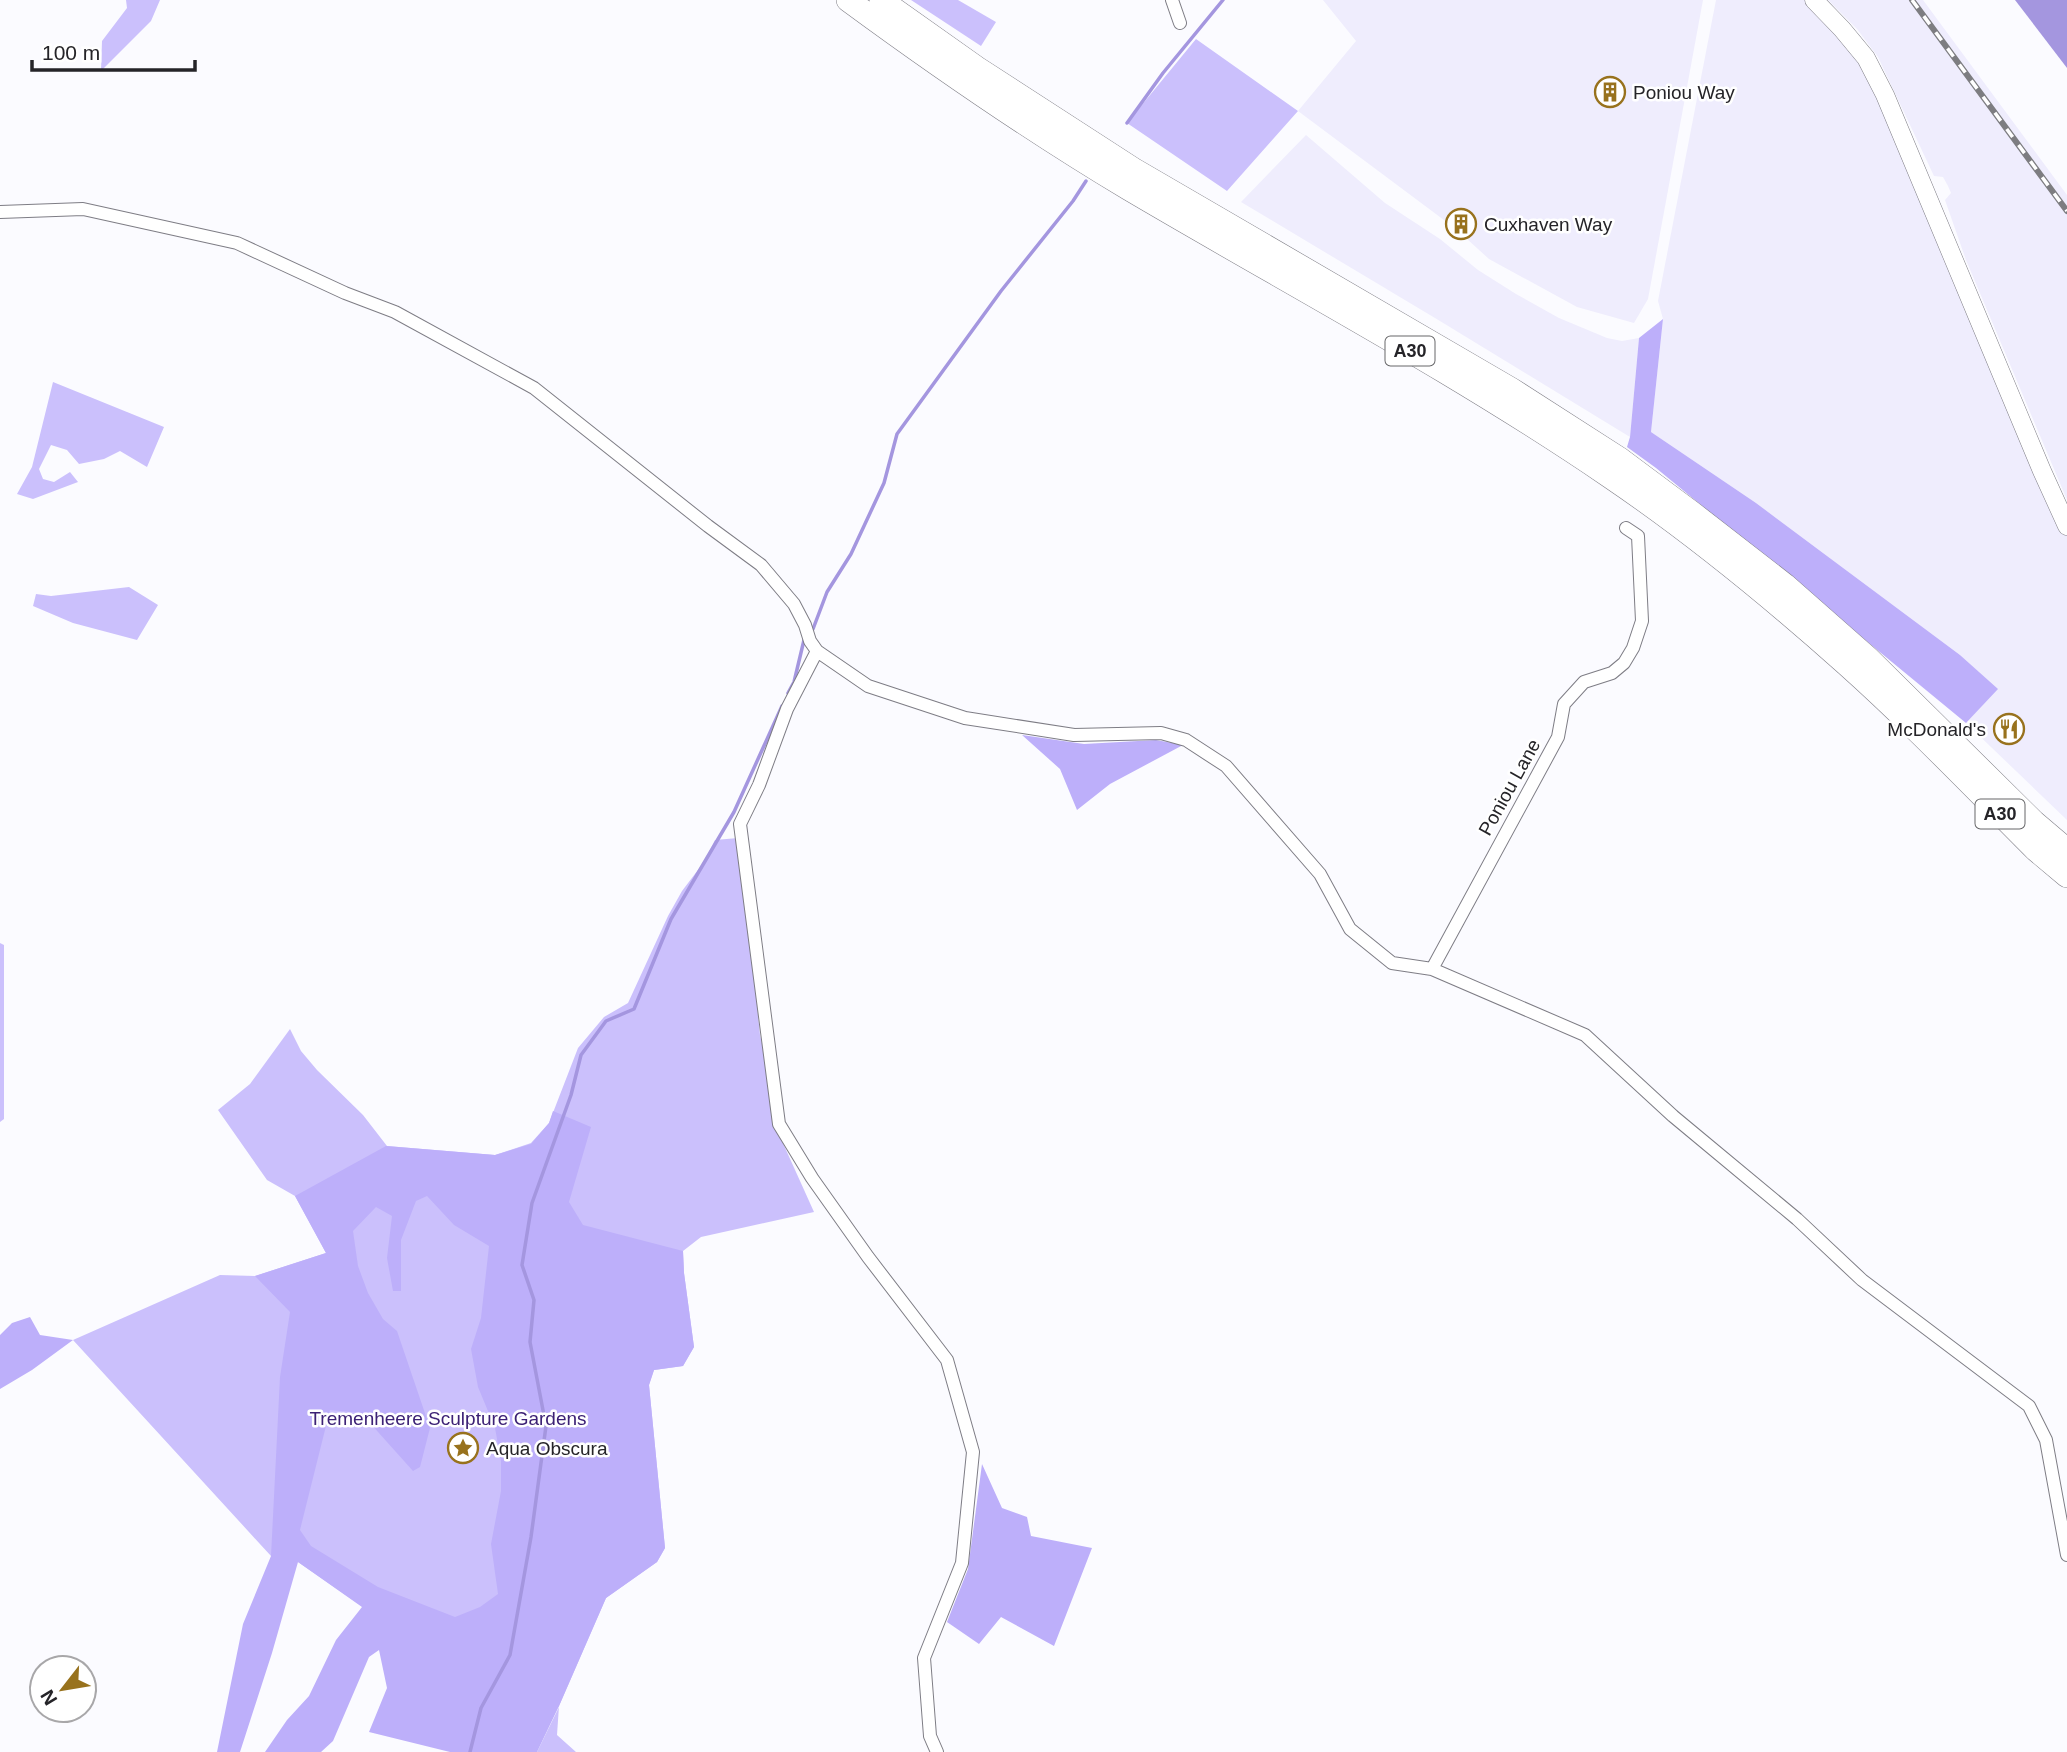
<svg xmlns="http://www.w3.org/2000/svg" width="2067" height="1752" viewBox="0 0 2067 1752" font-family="Arial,sans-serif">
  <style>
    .built { fill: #efedfd }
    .green { fill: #cbc0fc }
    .forest { fill: #bdaffa; fill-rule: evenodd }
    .water { fill: #a496df }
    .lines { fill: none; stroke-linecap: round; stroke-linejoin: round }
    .stream { stroke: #a496df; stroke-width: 3.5 }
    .street-casing { stroke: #7e7d85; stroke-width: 14 }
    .secondary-casing { stroke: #7e7d85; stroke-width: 19 }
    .highway-casing { stroke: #7e7d85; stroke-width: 24 }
    .street { stroke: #fff; stroke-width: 12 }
    .secondary { stroke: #fff; stroke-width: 18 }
    .highway { stroke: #fff; stroke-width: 23 }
    .rail-casing { stroke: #7d7d81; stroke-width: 6 }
    .rail { stroke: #fff; stroke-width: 3.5; stroke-dasharray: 10; stroke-linecap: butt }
    .labels { text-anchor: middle; stroke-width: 5; stroke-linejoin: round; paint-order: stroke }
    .shield { fill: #fff; stroke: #666668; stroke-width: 2 }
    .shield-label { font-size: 18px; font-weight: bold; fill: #252428 }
    .poi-label { font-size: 19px; fill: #252428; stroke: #fff; text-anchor: start }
    .street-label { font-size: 19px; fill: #252428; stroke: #fff }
    .park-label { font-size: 19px; fill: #3c2175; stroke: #fff }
  </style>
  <rect width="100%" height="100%" fill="#fbfbff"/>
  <!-- built -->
  <path class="built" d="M 1323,0 L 1703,0 L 1648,299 L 1634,323 L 1577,307 L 1489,259 L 1456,229 L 1298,111 L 1356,41 Z
    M 1716,0 L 1814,0 L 1866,58 L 2067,518 L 2067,820 L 1966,723 L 1997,689 L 1960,655 L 1756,503 L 1651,432 L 1663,319 L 1658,301 Z
    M 1828,0 L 1923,0 L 2067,195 L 2067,500 L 1966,260 L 1945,200 L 1951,193 L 1948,186 L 1943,177 L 1934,176 L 1878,57 L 1857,29 Z
    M 1306,135 L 1385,203 L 1440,239 L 1478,270 L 1516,294 L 1559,318 L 1607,338 L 1622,341 L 1639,338 L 1630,437 L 1435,318 L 1241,202 Z"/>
  <!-- green -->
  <path class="green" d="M 126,0 L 160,0 L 151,21 L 101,71 L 102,41 L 127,8 Z
    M 911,0 L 958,0 L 996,22 L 981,46 Z
    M 1196,39 L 1298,111 L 1227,191 L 1127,123 Z
    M 53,382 L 164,427 L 147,467 L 120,451 L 104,459 L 79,464 L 67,450 L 51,445 L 39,469 L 43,479 L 54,482 L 70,472 L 78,482 L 33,499 L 17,494 L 32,467 Z
    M 129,587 L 158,605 L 137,640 L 73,623 L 33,606 L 36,594 L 51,596 Z
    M 738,838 L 743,861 L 760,1035 L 778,1112 L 782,1141 L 814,1212 L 701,1237 L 683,1251 L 684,1273 L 694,1347 L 683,1366 L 654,1370 L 649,1385 L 665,1548 L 657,1562 L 606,1598 L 559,1706 L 557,1735 L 576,1752 L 537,1752 L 559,1707 L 389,1625 L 298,1562 L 271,1556 L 73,1340 L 220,1275 L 255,1276 L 326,1253 L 295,1196 L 267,1180 L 218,1110 L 250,1084 L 290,1029 L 301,1051 L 317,1070 L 363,1115 L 387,1146 L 495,1155 L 531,1143 L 549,1123 L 578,1048 L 604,1017 L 628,1003 L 668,916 L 682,891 L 704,862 L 715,840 Z
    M 0,943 L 4,945 L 4,1119 L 0,1122 Z"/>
  <!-- forest -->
  <path class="forest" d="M 1663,319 L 1651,432 L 1756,503 L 1960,655 L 1998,689 L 1966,723 L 1656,468 L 1627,447 L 1630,437 L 1639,338 Z
    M 1022,735 L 1084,744 L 1156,740 L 1183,745 L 1110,784 L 1077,810 L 1060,769 Z
    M 553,1111 L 591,1127 L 569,1202 L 583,1225 L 683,1251 L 684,1273 L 694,1347 L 683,1366 L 654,1370 L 649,1385 L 665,1548 L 657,1562 L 606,1598 L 559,1706 L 537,1752 L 450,1752 L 369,1732 L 387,1688 L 379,1650 L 369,1657 L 333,1741 L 321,1752 L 265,1752 L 287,1720 L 309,1696 L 336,1640 L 362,1607 L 298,1562 L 272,1653 L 240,1752 L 217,1752 L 243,1624 L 271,1556 L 280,1377 L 290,1312 L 255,1276 L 326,1253 L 295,1196 L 386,1146 L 495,1155 L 531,1144 L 549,1123 ZM 427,1196 L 454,1225 L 489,1246 L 481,1318 L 471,1349 L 478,1387 L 495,1428 L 501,1461 L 501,1491 L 491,1544 L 498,1594 L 480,1607 L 455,1617 L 378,1587 L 311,1546 L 300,1530 L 330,1410 L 361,1413 L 413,1471 L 420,1467 L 430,1428 L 397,1331 L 383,1319 L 368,1293 L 358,1266 L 353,1231 L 376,1207 L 392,1216 L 387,1258 L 393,1291 L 401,1291 L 401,1240 L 416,1201 Z
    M 30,1317 L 40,1335 L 73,1340 L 32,1370 L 0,1389 L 0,1335 L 12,1323 Z
    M 982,1464 L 1002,1508 L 1027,1517 L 1031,1536 L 1092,1548 L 1054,1646 L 1001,1617 L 979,1644 L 947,1622 L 968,1569 Z"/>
  <!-- water -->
  <path class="water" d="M 2015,0 L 2067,0 L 2067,68 Z"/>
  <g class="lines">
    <!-- stream -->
    <path class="stream" d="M 1127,123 L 1163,73 L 1223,0
      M 813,629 L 827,592 L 851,554 L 884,483 L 897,434 L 1001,291 L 1073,201 L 1086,181
      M 788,693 L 794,682 L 804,640
      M 470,1752 L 481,1708 L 510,1655 L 531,1537 L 546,1426 L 530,1342 L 534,1300 L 522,1265 L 532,1203 L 571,1095 L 581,1055 L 606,1021 L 634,1009 L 671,919 L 734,812 L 782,706"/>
    <!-- street casing -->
    <g class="street-casing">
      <path id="street" d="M 1172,0 L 1180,23
        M 0,212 L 83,209 L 237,243 L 345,293 L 395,312 L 534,388 L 708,526 L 761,565 L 794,604 L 805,625 L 810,641 L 817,651 L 868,686 L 965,718 L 1074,735 L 1161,733 L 1186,740 L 1226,766 L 1320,874 L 1350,929 L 1392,963 L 1432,969 L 1585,1035 L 1673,1116 L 1797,1219 L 1862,1280 L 2029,1406 L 2046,1440 L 2067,1555
        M 817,651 L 787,709 L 759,785 L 740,824 L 779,1124 L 812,1178 L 868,1257 L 947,1360 L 973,1452 L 962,1563 L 924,1658 L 930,1736 L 937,1752
        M 1432,969 L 1558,737 L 1564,704 L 1584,682 L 1612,673 L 1624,663 L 1633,648 L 1642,621 L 1638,536 L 1626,528"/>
    </g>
    <!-- secondary casing -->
    <g class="secondary-casing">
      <path id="secondary" d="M 1814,0 L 1842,29 L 1866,58 L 1885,95 L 2042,471 L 2067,526"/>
    </g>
    <!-- highway casing -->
    <g class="highway-casing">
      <path id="highway" d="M 848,0 C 939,67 1032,131 1129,189 C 1290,284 1455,371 1609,476 C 1693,533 1771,597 1846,664 C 1912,723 1973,787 2036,850 L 2067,876
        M 881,0 L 977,68 L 1133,169 L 1511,389 L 1620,459 L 1691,512 L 1785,585 L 1869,659 L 2034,822 L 2067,850"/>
    </g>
    <!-- street -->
    <use href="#street" class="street"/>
    <!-- secondary -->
    <use href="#secondary" class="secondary"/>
    <!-- highway -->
    <use href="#highway" class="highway"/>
    <!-- rail casing -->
    <g class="rail-casing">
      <path id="rail" d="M 1912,0 L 2067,211"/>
    </g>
    <!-- rail -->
    <use href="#rail" class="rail"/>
  </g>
  <!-- icons -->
  <defs>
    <g id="building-ring" transform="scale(1.575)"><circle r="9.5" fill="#fff" stroke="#98721d" stroke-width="1.5"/><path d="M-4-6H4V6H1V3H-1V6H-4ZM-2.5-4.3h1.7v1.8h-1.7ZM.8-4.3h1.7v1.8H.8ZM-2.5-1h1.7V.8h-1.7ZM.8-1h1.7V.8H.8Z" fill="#98721d"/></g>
    <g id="restaurant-ring" transform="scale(1.575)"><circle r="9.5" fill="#fff" stroke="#98721d" stroke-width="1.5"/><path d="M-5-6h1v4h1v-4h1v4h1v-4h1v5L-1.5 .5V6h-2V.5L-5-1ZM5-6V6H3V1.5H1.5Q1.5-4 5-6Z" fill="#98721d"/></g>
    <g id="sight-ring" transform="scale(1.575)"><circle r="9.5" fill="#fff" stroke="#98721d" stroke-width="1.5"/><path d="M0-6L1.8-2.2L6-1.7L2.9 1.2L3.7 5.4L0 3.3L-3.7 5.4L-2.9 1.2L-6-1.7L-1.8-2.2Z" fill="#98721d"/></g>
  </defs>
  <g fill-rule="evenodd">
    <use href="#building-ring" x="1610" y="92"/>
    <use href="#building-ring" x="1461" y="224"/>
    <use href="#restaurant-ring" x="2009" y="729"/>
    <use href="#sight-ring" x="463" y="1448"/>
  </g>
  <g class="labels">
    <!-- shield labels -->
    <g class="shield">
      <rect x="1385.5" y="336.5" width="49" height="29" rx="5"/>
      <rect x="1975.5" y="799.5" width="49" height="29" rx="5"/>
    </g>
    <g class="shield-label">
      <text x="1410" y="357">A30</text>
      <text x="2000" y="820">A30</text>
    </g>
    <!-- poi labels -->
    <g class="poi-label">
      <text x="1633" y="99">Poniou Way</text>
      <text x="1484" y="231">Cuxhaven Way</text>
      <text x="1986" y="736" text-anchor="end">McDonald's</text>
      <text x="486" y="1455">Aqua Obscura</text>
    </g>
    <!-- street labels -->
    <g class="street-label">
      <text transform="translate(1509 787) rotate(-61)" y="7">Poniou Lane</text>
    </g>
    <!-- park labels -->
    <g class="park-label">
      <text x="448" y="1425">Tremenheere Sculpture Gardens</text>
    </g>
  </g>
  <!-- north arrow -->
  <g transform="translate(63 1689) rotate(239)"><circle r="33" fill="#ffffff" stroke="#a8a7a9" stroke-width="2"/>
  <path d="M0-5L12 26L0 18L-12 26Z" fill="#98721d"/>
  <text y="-10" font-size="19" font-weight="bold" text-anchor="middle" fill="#252428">N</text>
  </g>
  <!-- scale -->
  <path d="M32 60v10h163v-10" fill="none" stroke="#252428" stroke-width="3.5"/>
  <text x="42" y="60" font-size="21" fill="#252428" stroke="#ffffff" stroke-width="5" paint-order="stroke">100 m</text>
</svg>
